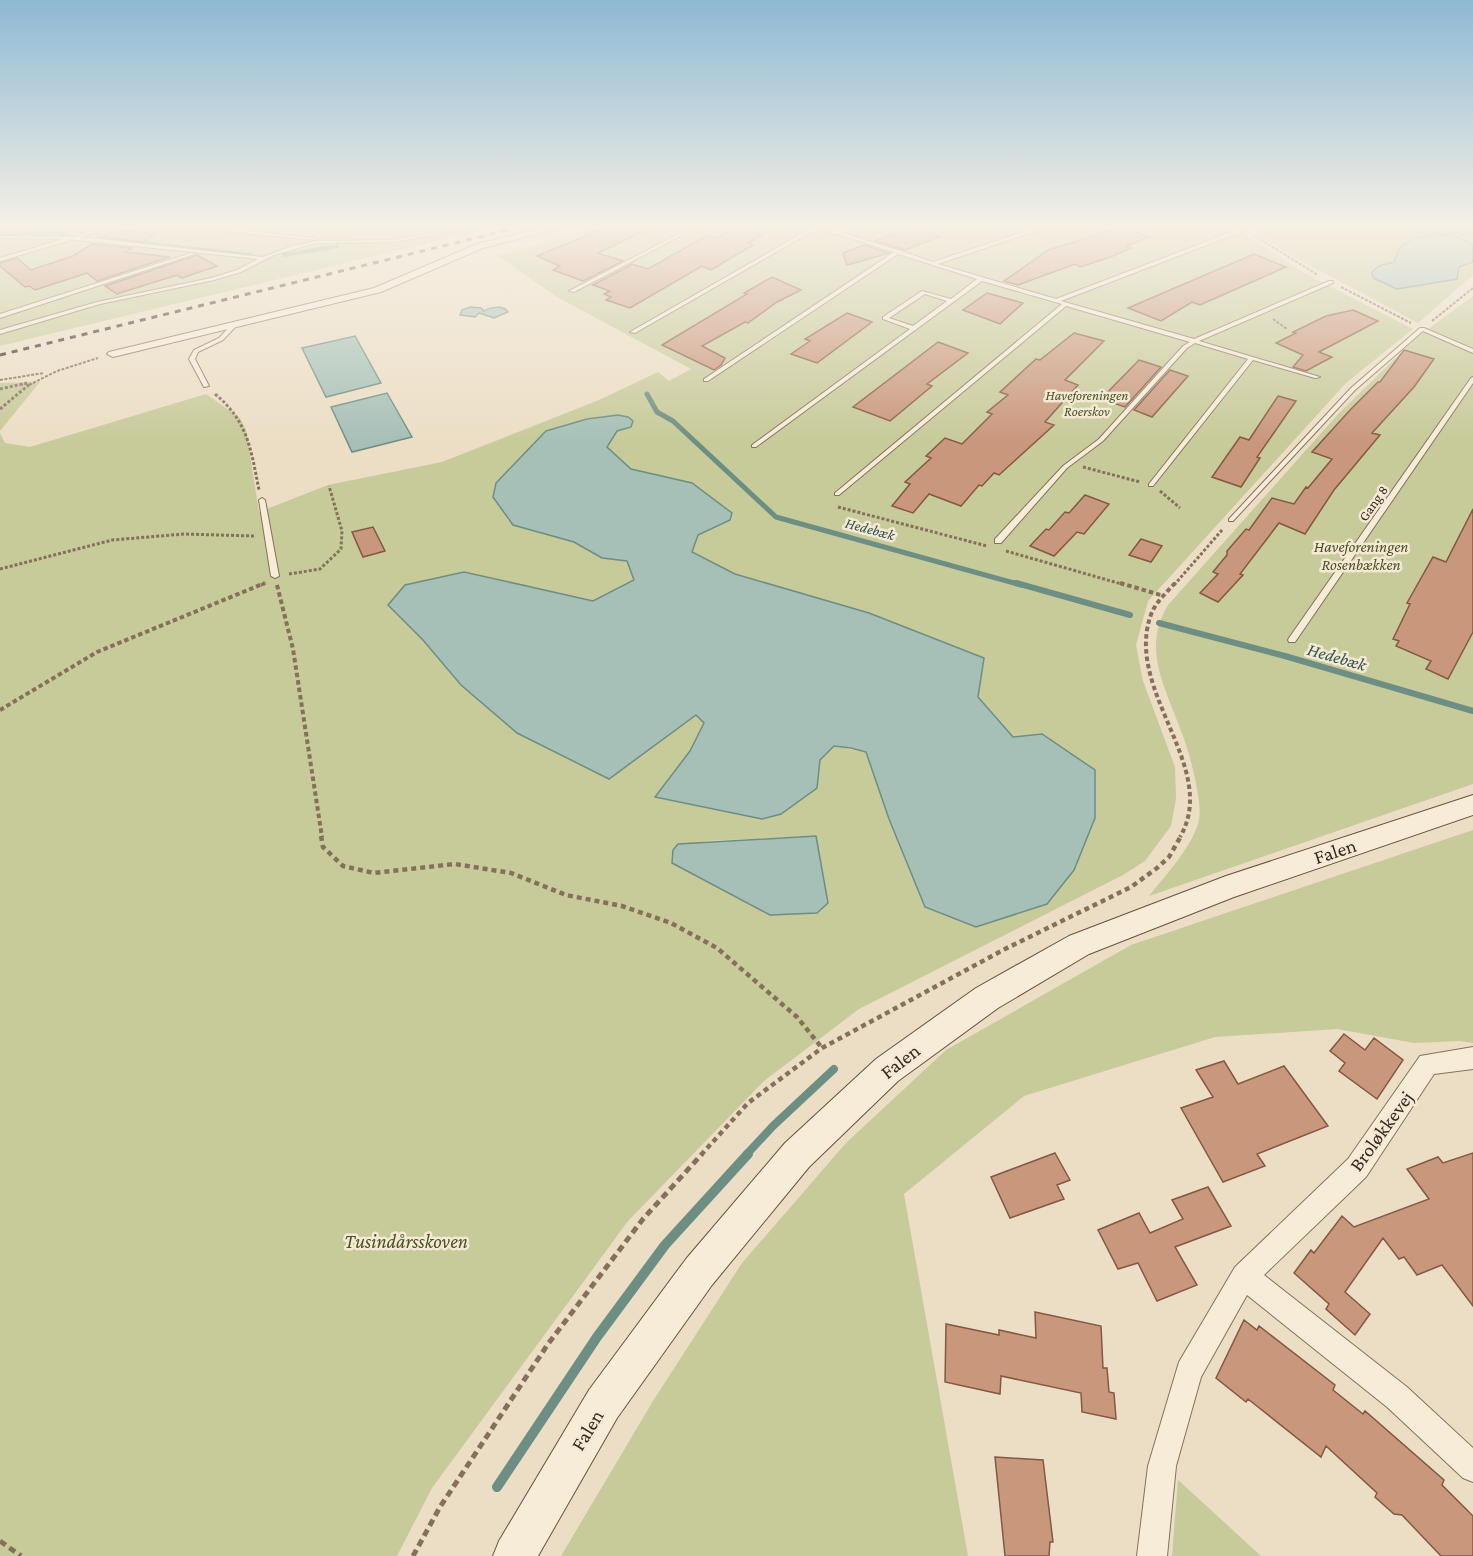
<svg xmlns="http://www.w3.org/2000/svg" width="1473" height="1556" viewBox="0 0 1473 1556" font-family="'Crimson Pro',serif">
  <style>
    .green { fill: #c7ca99; fill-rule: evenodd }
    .water { fill: #a6c0b7; stroke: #6d8e83; stroke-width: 1.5 }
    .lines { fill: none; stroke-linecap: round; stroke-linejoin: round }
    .stream-far4 { stroke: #6d8e83; stroke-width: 4 }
    .stream-far3 { stroke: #6d8e83; stroke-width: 5 }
    .stream-far2 { stroke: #6d8e83; stroke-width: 6 }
    .stream-far1 { stroke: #6d8e83; stroke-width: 8 }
    .stream { stroke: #6d8e83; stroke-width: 10 }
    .building { fill: #c9977c; stroke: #845842; stroke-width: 1.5 }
    .lane-casing { stroke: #86705c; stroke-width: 2 }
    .street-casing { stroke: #86705c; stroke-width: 2 }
    .secondary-casing { stroke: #68513f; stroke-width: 2 }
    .path-far4 { stroke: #86705c; stroke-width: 2; stroke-dasharray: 3 1.5; stroke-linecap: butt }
    .path-far3 { stroke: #86705c; stroke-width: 3; stroke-dasharray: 3 2; stroke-linecap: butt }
    .path-far2 { stroke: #86705c; stroke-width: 4; stroke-dasharray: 4.5 3; stroke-linecap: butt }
    .path-far1 { stroke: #86705c; stroke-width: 4.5; stroke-dasharray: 5 4; stroke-linecap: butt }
    .path { stroke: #86705c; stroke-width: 5; stroke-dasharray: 7 4.5; stroke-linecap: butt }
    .lane { fill: #f7ecd8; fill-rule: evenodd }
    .street { fill: #f7ecd8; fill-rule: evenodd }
    .secondary { fill: #f7ecd8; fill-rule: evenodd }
    .rail { stroke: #37291f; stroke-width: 3; stroke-dasharray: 6 6; stroke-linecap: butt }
    .labels { text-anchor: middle; stroke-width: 5; stroke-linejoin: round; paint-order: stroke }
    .far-park-label { font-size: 14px; font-style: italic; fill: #4a5226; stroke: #f4e9d4 }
    .far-street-label { font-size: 14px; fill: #37291f; stroke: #f4e9d4 }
    .far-water-label { font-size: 15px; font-style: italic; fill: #2f5651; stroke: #f4e9d4 }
    .park-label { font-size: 16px; font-style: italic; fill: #4a5226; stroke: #f4e9d4 }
    .water-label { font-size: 18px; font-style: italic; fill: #2f5651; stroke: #f4e9d4 }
    .near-street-label { font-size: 20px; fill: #37291f; stroke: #f4e9d4 }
    .near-park-label { font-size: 20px; font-style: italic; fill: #4a5226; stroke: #f4e9d4 }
  </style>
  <rect width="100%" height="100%" fill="#ecdec5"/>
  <!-- green -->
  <path class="green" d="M 0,226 L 499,226 L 0,346 Z
    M 602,226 L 1234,226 L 1304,273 L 1413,329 L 1346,383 L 1148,601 L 1136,645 L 1143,681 L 1175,767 L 1176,799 L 1171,826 L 1145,861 L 1123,875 L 859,1009 L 764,1081 L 628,1221 L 432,1488 L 397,1556 L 0,1556 L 0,433 L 5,443 L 30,447 L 206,394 L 240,418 L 246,430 L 259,512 L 328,485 L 442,462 L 599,400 L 658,372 L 669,381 L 691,369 L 557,297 L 498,256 ZM 618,415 L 628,417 L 633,421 L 617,430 L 607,447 L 631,469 L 692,483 L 729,520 L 698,535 L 691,552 L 735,574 L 869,613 L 983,658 L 978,697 L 1013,737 L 1042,734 L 925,907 L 889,820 L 866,752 L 834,746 L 820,760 L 817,788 L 656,797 L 690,751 L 704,723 L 696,715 L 461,685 L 423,640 L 464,572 L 593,601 L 635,580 L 628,561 L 602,558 L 574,542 L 513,525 ZM 815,836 L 828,903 L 704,841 Z
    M 1245,226 L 1473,226 L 1473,275 L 1418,323 L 1285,252 Z
    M 1473,296 L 1473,784 L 1149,896 C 1165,876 1190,849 1198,824 C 1202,811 1198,796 1196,783 C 1192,765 1188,748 1181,731 C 1166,688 1141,649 1168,605 L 1339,413 L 1416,338 Z
    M 40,382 L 0,431 L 0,383 Z
    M 1473,830 L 1473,1043 L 1459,1041 L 1414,1043 L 1337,1029 L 1215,1037 L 1024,1096 L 904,1194 L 968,1556 L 561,1556 L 653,1401 L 742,1263 L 846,1143 L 946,1050 L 1131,945 Z
    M 1178,1480 L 1188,1489 L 1261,1556 L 1172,1556 Z"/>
  <!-- water -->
  <path class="water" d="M 1434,234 L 1456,236 L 1473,245 L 1473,262 L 1459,267 L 1457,279 L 1397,289 L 1373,278 L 1372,272 L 1379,266 L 1394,262 L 1400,247 L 1413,239 Z
    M 470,307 L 481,308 L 484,311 C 490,307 504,305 508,312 L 494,318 L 479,313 L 475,317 L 460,315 L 462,310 Z
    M 355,336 L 381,383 L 326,397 L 302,348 Z
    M 387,393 L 412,437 L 352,452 L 331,407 Z
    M 618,415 L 628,417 L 633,421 L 631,427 L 617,431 L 607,447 L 631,469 L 692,483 L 732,513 L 730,520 L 698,535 L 692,552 L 735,574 L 869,613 L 984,658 L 978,697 L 1013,737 L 1042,734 L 1095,770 L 1095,818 L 1074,870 L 1047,904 L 976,927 L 925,907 L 889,819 L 866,752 L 851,748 L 834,746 L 820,760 L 817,788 L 781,814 L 762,819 L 655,797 L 690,751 L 704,723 L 696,715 L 609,779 L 517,733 L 461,685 L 423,640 L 388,605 L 405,585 L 464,572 L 593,601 L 634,580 L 627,561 L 602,558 L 574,542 L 513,525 L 493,497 L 496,483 L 546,431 L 587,419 Z
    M 816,836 L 828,903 L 817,913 L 770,915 L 672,863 L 673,850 L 678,844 Z"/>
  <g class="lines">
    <!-- stream-far4 -->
    <path class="stream-far4" d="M 0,235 L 58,233 L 70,235
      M 99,238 L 251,255
      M 284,255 L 337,246"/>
    <!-- stream-far3 -->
    <path class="stream-far3" d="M 647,394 L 657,412 L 673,421 L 776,517 L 1021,585"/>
    <!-- stream-far2 -->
    <path class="stream-far2" d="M 1016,583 L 1130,615
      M 1159,623 L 1285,656 L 1473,711"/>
    <!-- stream-far1 -->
    <path class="stream-far1" d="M 746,1155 L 773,1126 L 834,1069"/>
    <!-- stream -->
    <path class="stream" d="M 497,1487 L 597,1337 L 665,1245 L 748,1154"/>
  </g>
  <!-- building -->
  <path class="building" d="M 610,226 L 654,226 L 598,253 L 623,261 L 583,281 L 553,270 L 560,266 L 537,256 Z
    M 916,226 L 939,237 L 905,250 L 875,241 Z
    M 739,227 L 762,235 L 748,243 L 753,245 L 711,270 L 702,266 L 630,308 L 606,300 L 611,297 L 604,294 L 610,291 L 593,285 L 632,264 L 648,269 L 708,235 L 717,238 Z
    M 1123,227 L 1150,237 L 1126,246 L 1131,248 L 1108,258 L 1080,267 L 1075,264 L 1018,285 L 1004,281 L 1048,250 Z
    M 118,230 L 155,234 L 143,242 L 103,237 Z
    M 92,244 L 132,248 L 125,252 L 170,257 L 97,281 L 87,273 L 35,290 L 29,286 L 25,287 L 0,266 L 0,263 L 17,258 L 31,270 L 73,256 Z
    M 864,245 L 889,253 L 847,265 L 843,253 Z
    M 1254,254 L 1286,267 L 1200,305 L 1192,302 L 1161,321 L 1128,308 Z
    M 197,255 L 217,266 L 182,278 L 177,275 L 117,294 L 105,286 Z
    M 772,277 L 801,290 L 777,302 L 748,323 L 745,322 L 702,346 L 725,358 L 721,365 L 714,370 L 662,345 L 747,294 L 744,293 Z
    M 987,293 L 1023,303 L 1000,324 L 963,310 Z
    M 1353,310 L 1378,321 L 1319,352 L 1332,357 L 1306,371 L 1293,367 L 1303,355 L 1276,343 L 1296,333 L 1293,332 L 1326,316 Z
    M 847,313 L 872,322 L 817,363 L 791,354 L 810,341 L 805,339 Z
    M 1074,333 L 1104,341 L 1065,380 L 1078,385 L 1045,422 L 1054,425 L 999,475 L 994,473 L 982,486 L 979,485 L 961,506 L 929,494 L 913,513 L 892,506 L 910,484 L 905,482 L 931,458 L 926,456 L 945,438 L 962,444 L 992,414 L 987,412 L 1008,395 L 1000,392 L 1036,359 L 1040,360 Z
    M 938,342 L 968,353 L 927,384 L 932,386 L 890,421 L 853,407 Z
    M 1404,350 L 1434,359 L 1414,387 L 1372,433 L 1380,435 L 1334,490 L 1305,534 L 1279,523 L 1240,574 L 1243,575 L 1218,602 L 1200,593 L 1218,574 L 1213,572 L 1227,555 L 1227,551 L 1246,529 L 1249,530 L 1272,498 L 1294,504 L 1306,487 L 1308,488 L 1332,459 L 1312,452 L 1351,409 L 1378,382 L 1380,382 Z
    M 1139,360 L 1161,367 L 1125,407 L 1101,399 Z
    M 1170,370 L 1188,376 L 1152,417 L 1134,410 Z
    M 1278,396 L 1296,401 L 1257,457 L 1260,458 L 1241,487 L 1212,477 L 1240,437 L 1249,440 Z
    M 1085,495 L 1109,504 L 1084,534 L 1077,532 L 1054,556 L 1030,546 L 1046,529 L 1049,530 L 1065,512 L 1069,513 Z
    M 1473,509 L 1473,632 L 1448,679 L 1426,669 L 1431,661 L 1396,646 L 1399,641 L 1393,639 L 1410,604 L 1407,603 L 1433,557 L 1446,562 Z
    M 373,527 L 385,551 L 363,557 L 352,532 Z
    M 1141,539 L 1162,546 L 1151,562 L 1129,555 Z
    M 1344,1034 L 1365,1050 L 1374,1038 L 1403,1060 L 1377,1099 L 1339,1071 L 1345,1063 L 1330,1051 Z
    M 1224,1061 L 1238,1084 L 1284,1066 L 1328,1126 L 1257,1154 L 1265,1166 L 1223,1182 L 1181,1108 L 1213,1097 L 1196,1070 Z
    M 1055,1153 L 1070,1180 L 1057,1185 L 1064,1199 L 1010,1218 L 991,1177 Z
    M 1473,1153 L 1473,1306 L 1442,1265 L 1417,1275 L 1404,1257 L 1399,1259 L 1383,1238 L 1345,1292 L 1370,1314 L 1355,1335 L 1326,1309 L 1329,1304 L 1294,1273 L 1311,1250 L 1314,1253 L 1342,1216 L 1354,1227 L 1429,1199 L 1407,1169 L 1438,1157 L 1443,1163 Z
    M 1208,1187 L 1231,1226 L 1175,1247 L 1197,1285 L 1157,1301 L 1138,1263 L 1118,1269 L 1098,1230 L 1139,1213 L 1150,1233 L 1183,1219 L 1172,1200 Z
    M 1035,1312 L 1101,1326 L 1103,1368 L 1107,1368 L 1109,1392 L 1114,1393 L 1116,1419 L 1082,1412 L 1081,1393 L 1001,1376 L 1000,1394 L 945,1382 L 946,1324 L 999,1335 L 999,1330 L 1036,1338 Z
    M 1244,1320 L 1257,1330 L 1259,1326 L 1335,1385 L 1333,1390 L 1363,1414 L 1365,1411 L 1444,1480 L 1442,1485 L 1473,1516 L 1473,1556 L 1441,1556 L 1402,1515 L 1394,1514 L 1375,1497 L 1377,1493 L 1326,1446 L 1321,1457 L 1248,1399 L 1246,1402 L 1216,1378 Z
    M 995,1457 L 1043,1460 L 1053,1542 L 1050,1542 L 1049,1556 L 1005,1556 Z"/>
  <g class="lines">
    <!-- lane casing -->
    <g class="lane-casing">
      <path id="lane" d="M 111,226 L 117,226 L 81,237 L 263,257 L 292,246 L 316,241 L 394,240 L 474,226 L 482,226 L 394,242 L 316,243 L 274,255 L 241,272 L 214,280 L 100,304 L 0,334 L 0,330 L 97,302 L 211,278 L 237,270 L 258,259 L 68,239 L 68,241 L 0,261 L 0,258 L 63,239 L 0,238 L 0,236 L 78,237 L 78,235 Z
        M 187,226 L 199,226 L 315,238 L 317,239 L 315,240 L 189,227 Z
        M 694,226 L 699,226 L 574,292 L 569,291 Z
        M 815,226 C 823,226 829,230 836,230 C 845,231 854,226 863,226 L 863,227 L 843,233 L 897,250 L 901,250 L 901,251 L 933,262 L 1041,226 L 1047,226 L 1047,227 L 938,264 L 1056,299 L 1242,228 L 1246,228 L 1246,230 L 1061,301 L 1194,339 L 1329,281 L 1333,281 L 1333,283 L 1199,341 L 1320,377 L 1315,378 L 1253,360 L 1153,486 L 1149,486 L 1149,484 L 1248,359 L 1195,343 L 1187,348 L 1103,441 L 1067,468 L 1001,543 L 995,543 L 995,539 L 1063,466 L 1099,439 L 1183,346 L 1190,342 L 1066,306 L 839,495 L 835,495 L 835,493 L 1062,304 L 982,281 L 756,447 L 752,447 L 752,445 L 910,329 L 883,319 L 883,317 L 922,291 L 951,299 L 977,279 L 898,254 L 708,381 L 704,381 L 704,379 L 894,252 L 818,228 L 635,333 L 630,332 ZM 925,294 L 947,301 L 913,326 L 889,318 Z
        M 191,253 L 195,254 L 0,318 L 0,314 Z
        M 233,323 L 238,324 L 223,340 L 198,352 L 195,359 L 209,386 L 204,387 L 189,359 L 194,350 L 219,338 Z
        M 1420,328 L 1424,328 L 1473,349 L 1473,353 L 1423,331 L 1355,390 L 1233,521 L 1229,521 L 1229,519 L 1351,388 Z
        M 1473,377 L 1473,383 L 1295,642 L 1289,642 L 1288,640 L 1289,638 L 1471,378 Z
        M 262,498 L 265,500 L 279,576 L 275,578 L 271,576 L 259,500 Z"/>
    </g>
    <!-- street casing -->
    <g class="street-casing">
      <path id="street" d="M 552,226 L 567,226 L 483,248 L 381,292 L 113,357 L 107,354 L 109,352 L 374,288 L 477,244 Z
        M 1473,1047 L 1473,1069 L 1434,1074 L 1366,1177 L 1264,1275 L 1407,1387 L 1473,1448 L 1473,1482 L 1463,1478 L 1387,1407 L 1247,1295 L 1201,1377 L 1176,1466 L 1167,1556 L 1137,1556 L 1148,1466 L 1179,1362 L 1235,1267 L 1348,1159 L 1420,1056 Z"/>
    </g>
    <!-- secondary casing -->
    <g class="secondary-casing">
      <path id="secondary" d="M 1473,795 L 1473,815 L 1234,897 L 1089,954 L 998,1008 L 898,1081 L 809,1167 L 712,1285 L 617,1418 L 538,1556 L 493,1556 L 499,1541 L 589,1390 L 686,1259 L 785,1143 L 876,1059 L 976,988 L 1069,936 L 1226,876 Z"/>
    </g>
    <!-- path-far4 -->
    <path class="path-far4" d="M 1341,226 L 1378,231 L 1432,228 L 1473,236
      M 1253,235 L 1318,275
      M 1341,287 L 1411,323
      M 1273,319 L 1287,329
      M 1432,321 L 1473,288
      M 0,380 L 44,373
      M 20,385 L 29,383
      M 29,385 L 57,371 L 98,358"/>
    <!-- path-far3 -->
    <path class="path-far3" d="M 0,389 L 27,383
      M 215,394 C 248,421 251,450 259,490
      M 0,409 L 31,383
      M 1083,467 L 1140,482
      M 1160,491 L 1180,508
      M 838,507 L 987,546
      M 1006,551 L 1125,585
      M 0,569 L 112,540 L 184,534 L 254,536
      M 289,574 L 320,569 L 341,549 L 342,531 L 329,486
      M 261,585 L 266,583
      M 1174,585 L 1223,529"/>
    <!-- path-far2 -->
    <path class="path-far2" d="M 1120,583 L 1164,596
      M 1175,583 C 1167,592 1157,601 1152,612 C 1121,689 1221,767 1180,837
      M 277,585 L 293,649 L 322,837
      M 0,710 L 97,652 L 265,583"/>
    <!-- path-far1 -->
    <path class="path-far1" d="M 321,836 L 323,847 L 343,866 L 374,873 L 455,864 L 511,873 L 566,895 L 622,906 L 671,923 L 717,948 L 797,1017 L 822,1048
      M 701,1155 L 748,1103 L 822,1048 L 1005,949 L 1131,887 L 1157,868 L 1169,857 L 1181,836"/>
    <!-- path -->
    <path class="path" d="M 0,1541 L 21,1556
      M 413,1556 L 440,1507 L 548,1344 L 643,1219 L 702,1154"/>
    <!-- lane -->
    <use href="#lane" class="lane"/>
    <!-- street -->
    <use href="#street" class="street"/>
    <!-- secondary -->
    <use href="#secondary" class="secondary"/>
    <!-- rail -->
    <path class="rail" d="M 0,355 L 524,226"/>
  </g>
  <!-- sky -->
  <linearGradient id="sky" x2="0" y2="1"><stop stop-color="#8db9d4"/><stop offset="0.51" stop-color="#f6f0e5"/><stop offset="1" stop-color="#f6f0e5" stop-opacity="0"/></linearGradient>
  <rect width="1473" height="443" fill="url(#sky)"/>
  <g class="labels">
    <!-- far-park labels -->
    <g class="far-park-label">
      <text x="1087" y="400">Haveforeningen<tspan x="1087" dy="16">Roerskov</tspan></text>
    </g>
    <!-- far-street labels -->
    <g class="far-street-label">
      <text transform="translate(1373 503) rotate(-55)" y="5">Gang 8</text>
    </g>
    <!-- far-water labels -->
    <g class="far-water-label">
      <text transform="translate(870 529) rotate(15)" y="5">Hedebæk</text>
    </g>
    <!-- park labels -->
    <g class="park-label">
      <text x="1361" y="552">Haveforeningen<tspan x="1361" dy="18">Rosenbækken</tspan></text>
    </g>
    <!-- water labels -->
    <g class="water-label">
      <text transform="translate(1337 657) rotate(16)" y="6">Hedebæk</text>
    </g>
    <!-- near-street labels -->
    <g class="near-street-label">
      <text transform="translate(1335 851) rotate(-18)" y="7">Falen</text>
      <text transform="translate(900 1061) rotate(-38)" y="7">Falen</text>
      <text transform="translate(1381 1131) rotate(-54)" y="7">Broløkkevej</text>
      <text transform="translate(587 1430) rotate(-59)" y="7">Falen</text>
    </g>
    <!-- near-park labels -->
    <g class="near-park-label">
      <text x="406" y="1248">Tusindårsskoven</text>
    </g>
  </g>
</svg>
